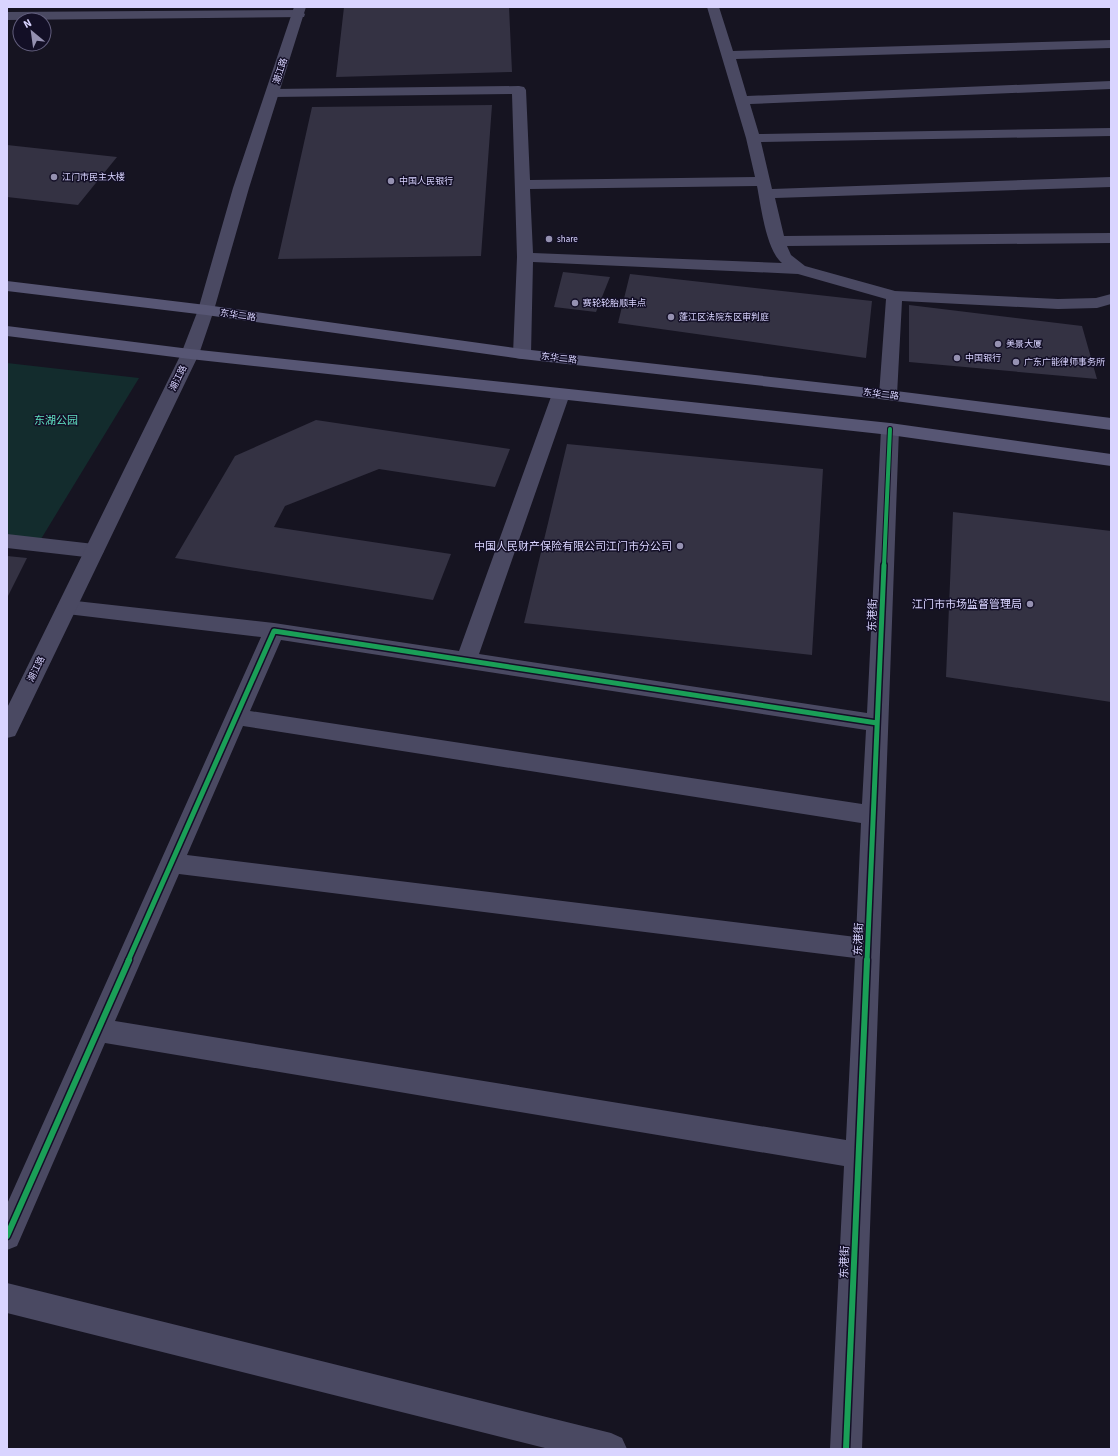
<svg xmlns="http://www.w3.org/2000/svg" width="1118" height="1456" viewBox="0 0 1118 1456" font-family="'Source Sans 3','Noto Sans SC',sans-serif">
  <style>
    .green { fill: #132c2d }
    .building { fill: #343243 }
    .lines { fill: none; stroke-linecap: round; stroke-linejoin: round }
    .minor { fill: #4a4962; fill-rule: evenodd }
    .tertiary { fill: #4a4962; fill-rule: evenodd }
    .secondary { fill: #575674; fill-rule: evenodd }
    .cycleway-far2-casing { stroke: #130f26; stroke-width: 6 }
    .cycleway-far1-casing { stroke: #130f26; stroke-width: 8 }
    .cycleway-casing { stroke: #130f26; stroke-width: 9 }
    .cycleway-far2 { stroke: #1a9f57; stroke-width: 4 }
    .cycleway-far1 { stroke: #1a9f57; stroke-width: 5 }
    .cycleway { stroke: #1a9f57; stroke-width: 6 }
    .poi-dot { fill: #9591b1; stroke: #130f26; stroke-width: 1.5 }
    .labels { text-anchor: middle; stroke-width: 3; stroke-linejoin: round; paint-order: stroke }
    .far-street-label { font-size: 9px; fill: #d9d4ff; stroke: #130f26 }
    .far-poi-label { font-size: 9px; fill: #d9d4ff; stroke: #130f26; text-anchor: start }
    .park-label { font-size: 11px; fill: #5fe0c0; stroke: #130f26 }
    .poi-label { font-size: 11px; fill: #d9d4ff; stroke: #130f26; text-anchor: end }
    .street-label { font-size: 11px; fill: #d9d4ff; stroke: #130f26 }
  </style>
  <rect width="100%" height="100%" fill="#161421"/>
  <!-- green -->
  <path class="green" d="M 7,363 L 139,378 L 41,539 L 7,535 Z"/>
  <!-- building -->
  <path class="building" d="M 344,7 L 509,7 L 512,72 L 336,77 Z
    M 492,105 L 481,256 L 278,259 L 312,107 Z
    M 7,145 L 117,157 L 78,205 L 7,197 Z
    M 563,272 L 610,277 L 596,312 L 554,307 Z
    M 630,274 L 872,301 L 866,358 L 618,323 Z
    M 909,305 L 1082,326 L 1097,379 L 909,362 Z
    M 316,420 L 510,449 L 495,487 L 379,469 L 285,506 L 274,527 L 451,554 L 433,600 L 175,558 L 235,456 Z
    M 567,444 L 823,469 L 812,655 L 524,623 Z
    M 953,512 L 1111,531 L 1111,702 L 946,677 Z
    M 7,556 L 27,558 L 7,598 Z"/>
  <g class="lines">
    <!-- minor -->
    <path class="minor" d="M 707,7 L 719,7 L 733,51 L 1111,40 L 1111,48 L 736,59 L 747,96 L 1111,81 L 1111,89 L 750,104 L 759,134 L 1111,128 L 1111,136 L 761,142 L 772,189 L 1111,177 L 1111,187 L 775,198 L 784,236 L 1111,233 L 1111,243 L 787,246 L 791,255 L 805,266 L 895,291 L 1058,299 L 1096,298 L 1111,294 L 1111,304 L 1097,308 L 1058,309 L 902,301 L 897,395 L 894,399 L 888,400 L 882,399 L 879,395 L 886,299 L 798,274 L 533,262 L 531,354 L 528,358 L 522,359 L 516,358 L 513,354 L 517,257 L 512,94 L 273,97 L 268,96 L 266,93 L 268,90 L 273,89 L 519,86 L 524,87 L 526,90 L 530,180 L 755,177 L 746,138 ZM 757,186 C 761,206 766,250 782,263 L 533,253 L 530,189 Z
      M 299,10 L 305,14 L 304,17 L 7,20 L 7,12 Z
      M 561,389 L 567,390 L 570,394 L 479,654 L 867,713 L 881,429 L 884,425 L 890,423 L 896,425 L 899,429 L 862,1449 L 830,1449 L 844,1166 L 105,1043 L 17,1246 L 7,1250 L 7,1204 L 261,637 L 67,614 L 60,612 L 57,607 L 60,602 L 67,600 L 274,623 L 459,651 L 552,394 L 555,390 ZM 281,640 L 866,730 L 862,804 L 250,711 ZM 243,726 L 861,823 L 856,937 L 187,855 ZM 179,874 L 855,958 L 846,1140 L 115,1021 Z
      M 7,534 L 94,544 L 101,546 L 104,551 L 101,556 L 94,558 L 7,548 Z
      M 7,1283 L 611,1433 L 622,1438 L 627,1449 L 549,1449 L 7,1313 Z"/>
    <!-- tertiary -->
    <path class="tertiary" d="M 294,7 L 306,7 L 249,188 L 214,310 L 199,354 L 18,730 L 15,736 L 7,738 L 7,708 L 181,354 L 198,310 L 233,188 Z"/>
    <!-- secondary -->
    <path class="secondary" d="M 7,281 L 206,305 L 522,349 L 888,390 L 1111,418 L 1111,430 L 888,400 L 522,359 L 206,315 L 7,291 Z
      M 7,326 L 190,349 L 890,423 L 1111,454 L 1111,466 L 890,435 L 190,359 L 7,336 Z"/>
    <!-- cycleway-far2 casing -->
    <g class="cycleway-far2-casing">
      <path id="cycleway-far2" d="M 884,566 L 890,429"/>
    </g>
    <!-- cycleway-far1 casing -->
    <g class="cycleway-far1-casing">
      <path id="cycleway-far1" d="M 128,961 L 274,631 L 877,723
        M 867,961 L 884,565"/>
    </g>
    <!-- cycleway casing -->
    <g class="cycleway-casing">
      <path id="cycleway" d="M 7,1236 L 129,960
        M 846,1449 L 867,960"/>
    </g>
    <!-- cycleway-far2 -->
    <use href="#cycleway-far2" class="cycleway-far2"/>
    <!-- cycleway-far1 -->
    <use href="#cycleway-far1" class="cycleway-far1"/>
    <!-- cycleway -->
    <use href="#cycleway" class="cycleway"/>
  </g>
  <!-- markers -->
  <g class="poi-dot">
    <circle cx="54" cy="177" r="4"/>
    <circle cx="391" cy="181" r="4"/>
    <circle cx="549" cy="239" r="4"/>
    <circle cx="575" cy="303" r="4"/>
    <circle cx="671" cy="317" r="4"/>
    <circle cx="998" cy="344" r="4"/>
    <circle cx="957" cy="358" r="4"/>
    <circle cx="1016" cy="362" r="4"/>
    <circle cx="680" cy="546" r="4"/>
    <circle cx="1030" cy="604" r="4"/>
  </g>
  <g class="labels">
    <!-- far-street labels -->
    <g class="far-street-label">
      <text transform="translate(280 71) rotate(-72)" y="3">潮江路</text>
      <text transform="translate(238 315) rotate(8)" y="3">东华二路</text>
      <text transform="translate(559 358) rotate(6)" y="3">东华二路</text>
      <text transform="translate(178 378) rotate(-64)" y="3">潮江路</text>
      <text transform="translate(881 394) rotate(7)" y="3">东华二路</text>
      <text transform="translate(36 669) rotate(-64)" y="3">潮江路</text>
    </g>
    <!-- far-poi labels -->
    <g class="far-poi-label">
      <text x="62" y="180">江门市民主大楼</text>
      <text x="399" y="184">中国人民银行</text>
      <text x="557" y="242">share</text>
      <text x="583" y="306">赛轮轮胎顺丰点</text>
      <text x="679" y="320">蓬江区法院东区审判庭</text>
      <text x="1006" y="347">美景大厦</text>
      <text x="965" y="361">中国银行</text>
      <text x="1024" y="365">广东广能律师事务所</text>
    </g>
    <!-- park labels -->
    <g class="park-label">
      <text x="56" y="424">东湖公园</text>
    </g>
    <!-- poi labels -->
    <g class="poi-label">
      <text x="672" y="550">中国人民财产保险有限公司江门市分公司</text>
      <text x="1022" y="608">江门市市场监督管理局</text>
    </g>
    <!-- street labels -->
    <g class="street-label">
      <text transform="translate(872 615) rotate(-88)" y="4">东港街</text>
      <text transform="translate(858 939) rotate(-88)" y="4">东港街</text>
      <text transform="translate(844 1262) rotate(-88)" y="4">东港街</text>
    </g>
  </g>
  <!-- border -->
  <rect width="1118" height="1456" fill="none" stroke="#d9d4ff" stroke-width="16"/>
  <!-- north arrow -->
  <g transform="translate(32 32) rotate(331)"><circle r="19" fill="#130f26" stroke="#625e7d"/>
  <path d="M0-3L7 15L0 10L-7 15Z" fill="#9591b1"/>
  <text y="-6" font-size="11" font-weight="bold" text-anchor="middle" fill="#d9d4ff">N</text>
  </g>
</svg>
